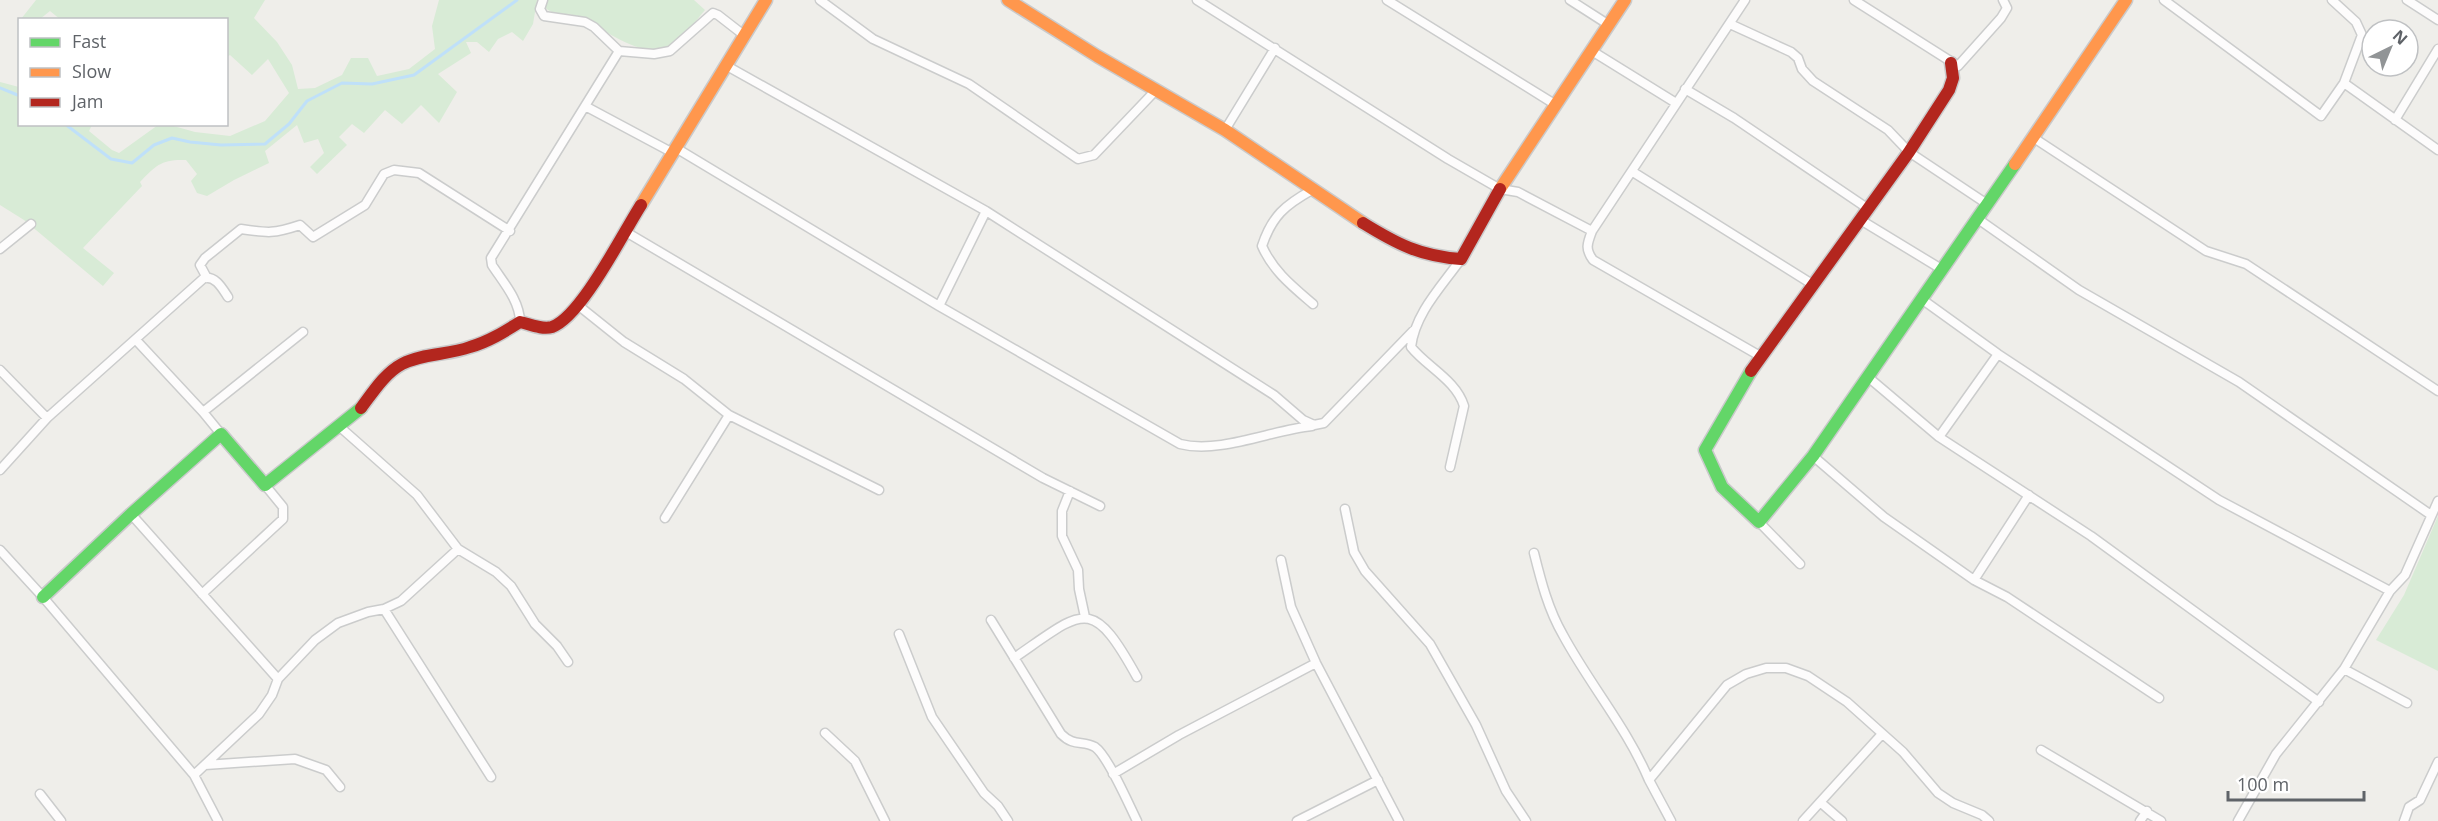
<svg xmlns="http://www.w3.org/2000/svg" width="2438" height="821" viewBox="0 0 2438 821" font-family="'Open Sans',sans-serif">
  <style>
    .green { fill: #d8ebd6 }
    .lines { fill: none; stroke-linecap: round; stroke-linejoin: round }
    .stream { stroke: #bfe0f9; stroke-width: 3 }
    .street-casing { stroke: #cbcccc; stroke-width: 11 }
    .fast-casing { stroke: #cacacb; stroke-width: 15 }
    .slow-casing { stroke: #cacacb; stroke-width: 15 }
    .jam-casing { stroke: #cacacb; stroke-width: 15 }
    .street { stroke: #fdfcfc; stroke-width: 8 }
    .fast { stroke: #63d668; stroke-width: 12 }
    .slow { stroke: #ff974d; stroke-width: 12 }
    .jam { stroke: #b3261e; stroke-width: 12 }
  </style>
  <rect width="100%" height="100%" fill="#efeeea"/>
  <!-- green -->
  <path class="green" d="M 36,0 L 265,0 L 254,18 L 277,42 L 292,65 L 298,89 L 315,88 L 342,75 L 351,58 L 368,58 L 377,76 L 409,69 L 435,49 L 432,26 L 439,0 L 537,0 L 533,24 L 523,41 L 512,32 L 498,39 L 489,52 L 477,42 L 466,42 L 471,53 L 438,74 L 457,92 L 439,123 L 421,105 L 402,124 L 385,110 L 364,133 L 352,124 L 339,137 L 347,145 L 317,174 L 310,167 L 324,153 L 318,139 L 304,143 L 297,125 L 265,151 L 269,163 L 234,180 L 207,196 L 197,193 L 191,181 L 197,174 L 186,160 C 162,159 156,165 140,182 L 142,186 L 83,248 L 114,273 L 103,286 L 24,220 L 0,205 L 0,82 L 19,87 L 20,124 L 92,125 L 89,131 L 112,150 L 119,153 L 158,125 L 170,125 L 195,132 L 230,136 L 265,121 L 289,93 L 268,59 L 252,75 L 230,55 L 227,57 L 226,20 L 61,20 L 50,11 L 40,19 L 21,19 Z
    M 546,0 L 694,0 L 705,10 C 694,23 681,42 665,49 C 641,58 600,27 579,17 C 565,11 557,18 544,7 Z
    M 2438,516 L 2438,671 L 2376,640 L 2404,595 Z"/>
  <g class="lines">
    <!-- stream -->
    <path class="stream" d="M 0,88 L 20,96
      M 65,124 L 111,159 L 132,163 L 154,145 L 172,138 L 190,142 L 221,145 L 265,144 L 289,124 L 307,101 L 342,83 L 372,84 L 414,75 L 517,0"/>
    <!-- street casing -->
    <g class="street-casing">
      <path id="street" d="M 543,0 L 540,9 L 544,16 L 585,22 L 594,27 L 619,51 L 654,54 L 670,51 L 713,13 L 718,15 L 745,36
        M 820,0 L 873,39 L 969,84 L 1078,159 L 1094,155 L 1156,90
        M 1197,0 L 1448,159 L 1500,189 L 1518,192 L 1592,231 L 1745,0
        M 1387,0 L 1556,105
        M 1570,0 L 1609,25
        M 1854,0 L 1958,66 L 2001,18 L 2007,8 L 2003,0
        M 2164,0 L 2321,116 L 2344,83 L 2362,35 L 2356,22 L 2332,0
        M 2407,0 L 2438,20
        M 1730,24 L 1791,52 L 1798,58 L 1802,69 L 1813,81 L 1888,130 L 1909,152 L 1987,204
        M 1592,51 L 1676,103
        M 727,66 L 986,211 L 1274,395 L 1303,420 L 1314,425 L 1324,423 L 1413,331
        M 2344,83 L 2438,150
        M 1685,89 L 1734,118 L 1867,208
        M 585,106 L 673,153
        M 2395,120 L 2438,49
        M 1225,130 L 1275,48
        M 2034,138 L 2206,251 L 2246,264 L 2438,391
        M 676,148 L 939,306 L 1180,444 C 1220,454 1272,430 1312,426
        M 1633,172 L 1812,284
        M 1312,190 C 1285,205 1272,216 1262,246 C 1273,271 1292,286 1313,304
        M 1859,219 L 1943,270
        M 1978,219 L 2079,290 L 2239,382 L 2431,515
        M 1592,231 C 1587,244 1585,249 1593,260 L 1760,356
        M 626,232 L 1043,478 L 1100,506
        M 0,249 L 31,224
        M 207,278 L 200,265 L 205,258 L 241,229 C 268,233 273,234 300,225 L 313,237 L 365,205 L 384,174 L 394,170 L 419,173 L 510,231
        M 1923,300 L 1998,354 L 2219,500 L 2390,591 L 2344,669 L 2276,754 L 2238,821
        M 579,306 L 624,342 L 684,379 L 729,415 L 879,490
        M 939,306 L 986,211
        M 520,322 C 520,301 503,282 492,265 L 491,258 L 619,51
        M 136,340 L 203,412 L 221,434
        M 0,370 L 47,418
        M 1868,377 L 1939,437 L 2091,536 L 2319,702
        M 203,412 L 303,332
        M 340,427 L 417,495 L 458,549 L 496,572 L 511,586 L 535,624 L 557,646 L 568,662
        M 1939,437 L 1998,354
        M 1813,456 L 1884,517 L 1974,580 L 2007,597 L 2159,698
        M 1450,467 L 1464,406 C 1456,380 1427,367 1411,347 C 1415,313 1442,286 1461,259
        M 0,470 L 47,418 L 204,278 C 216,276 222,288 228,297
        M 1070,491 L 1062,511 L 1062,536 L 1078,570 L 1079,589 L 1085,617
        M 1345,509 L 1354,552 L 1365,571 L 1430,644 L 1476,725 L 1506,791 L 1526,821
        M 131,514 L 278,679
        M 665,518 L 729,415
        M 1759,522 L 1800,564
        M 0,550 L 43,597 L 194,775 L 218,821
        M 1534,553 C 1541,581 1548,609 1563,635 C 1590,685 1627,728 1649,780
        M 1281,560 L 1291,607 L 1316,663 L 1399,821
        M 1974,580 L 2029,495
        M 2390,591 L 2405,575 L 2438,501
        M 202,594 L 283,519 L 283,507 L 265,485
        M 384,609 L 491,777
        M 991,620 L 1061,734 C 1074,747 1083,740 1095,747 C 1108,756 1129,805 1137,821
        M 899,634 L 932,717 L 984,793 L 998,806 L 1008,821
        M 1014,658 C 1084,610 1091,594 1137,677
        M 2344,669 L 2407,703
        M 825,733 L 855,761 L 885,821
        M 2041,750 L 2161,821
        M 205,765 L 295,759 L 326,770 L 340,787
        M 1113,774 L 1179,735 L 1316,663
        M 194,775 L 259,714 L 272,695 L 278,679 L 315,640 L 338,623 L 368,612 L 384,609 L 401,601 L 458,549
        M 40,794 L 61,821
        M 1820,802 L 1842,821
        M 1297,821 L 1378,780
        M 1671,821 L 1649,780 L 1727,685 L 1746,674 L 1766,668 L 1786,668 L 1808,676 L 1847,702 L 1903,752 L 1938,793 L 1953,803 L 1982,815 L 1989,821
        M 1803,821 L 1882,734
        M 2140,821 L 2147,811
        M 2404,821 L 2409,807 L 2420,800 L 2438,762"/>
    </g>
    <!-- fast casing -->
    <g class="fast-casing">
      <path id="fast" d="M 1751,371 L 1705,450 L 1722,487 L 1759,522 L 1813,456 L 2015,164
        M 43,597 L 131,514 L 221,434 L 265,485 L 361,408"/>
    </g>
    <!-- slow casing -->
    <g class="slow-casing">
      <path id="slow" d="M 1008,0 L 1097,56 L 1225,130 L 1363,223
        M 2015,164 L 2126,0
        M 1500,189 L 1625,0
        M 641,205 L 766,0"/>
    </g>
    <!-- jam casing -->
    <g class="jam-casing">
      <path id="jam" d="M 1363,223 C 1397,244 1420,256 1461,259 L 1500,189
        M 1751,371 L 1909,152 L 1949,90 L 1953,78 L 1951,63
        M 361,408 C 373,392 385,373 402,364 C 423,353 449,355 470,347 C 488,342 504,332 520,322 C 529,324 542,330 552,327 C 581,317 623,233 641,205"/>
    </g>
    <!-- street -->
    <use href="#street" class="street"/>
    <!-- fast -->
    <use href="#fast" class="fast"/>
    <!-- slow -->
    <use href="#slow" class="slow"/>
    <!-- jam -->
    <use href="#jam" class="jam"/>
  </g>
  <!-- legend -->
  <rect x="18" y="18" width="210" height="108" fill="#ffffff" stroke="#bfc1c3" stroke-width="1.5"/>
  <rect x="30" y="38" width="30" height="9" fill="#63d668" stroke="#bfc1c3" stroke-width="1.5"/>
  <text x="72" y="48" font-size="18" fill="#5f6368">Fast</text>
  <rect x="30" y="68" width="30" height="9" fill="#ff974d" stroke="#bfc1c3" stroke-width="1.5"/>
  <text x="72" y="78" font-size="18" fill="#5f6368">Slow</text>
  <rect x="30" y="98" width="30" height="9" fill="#b3261e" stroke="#bfc1c3" stroke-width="1.5"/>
  <text x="72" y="108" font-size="18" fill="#5f6368">Jam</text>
  <!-- north arrow -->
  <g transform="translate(2390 48) rotate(43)"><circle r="28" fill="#ffffff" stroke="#bfc1c3" stroke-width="1.5"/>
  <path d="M0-4.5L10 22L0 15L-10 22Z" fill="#919496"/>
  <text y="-9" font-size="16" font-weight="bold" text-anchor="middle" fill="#5f6368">N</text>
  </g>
  <!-- scale -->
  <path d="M2228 791v9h136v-9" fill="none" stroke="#5f6368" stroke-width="3"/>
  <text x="2237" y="791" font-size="18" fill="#5f6368" stroke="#ffffff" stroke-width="4.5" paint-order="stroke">100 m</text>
</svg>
